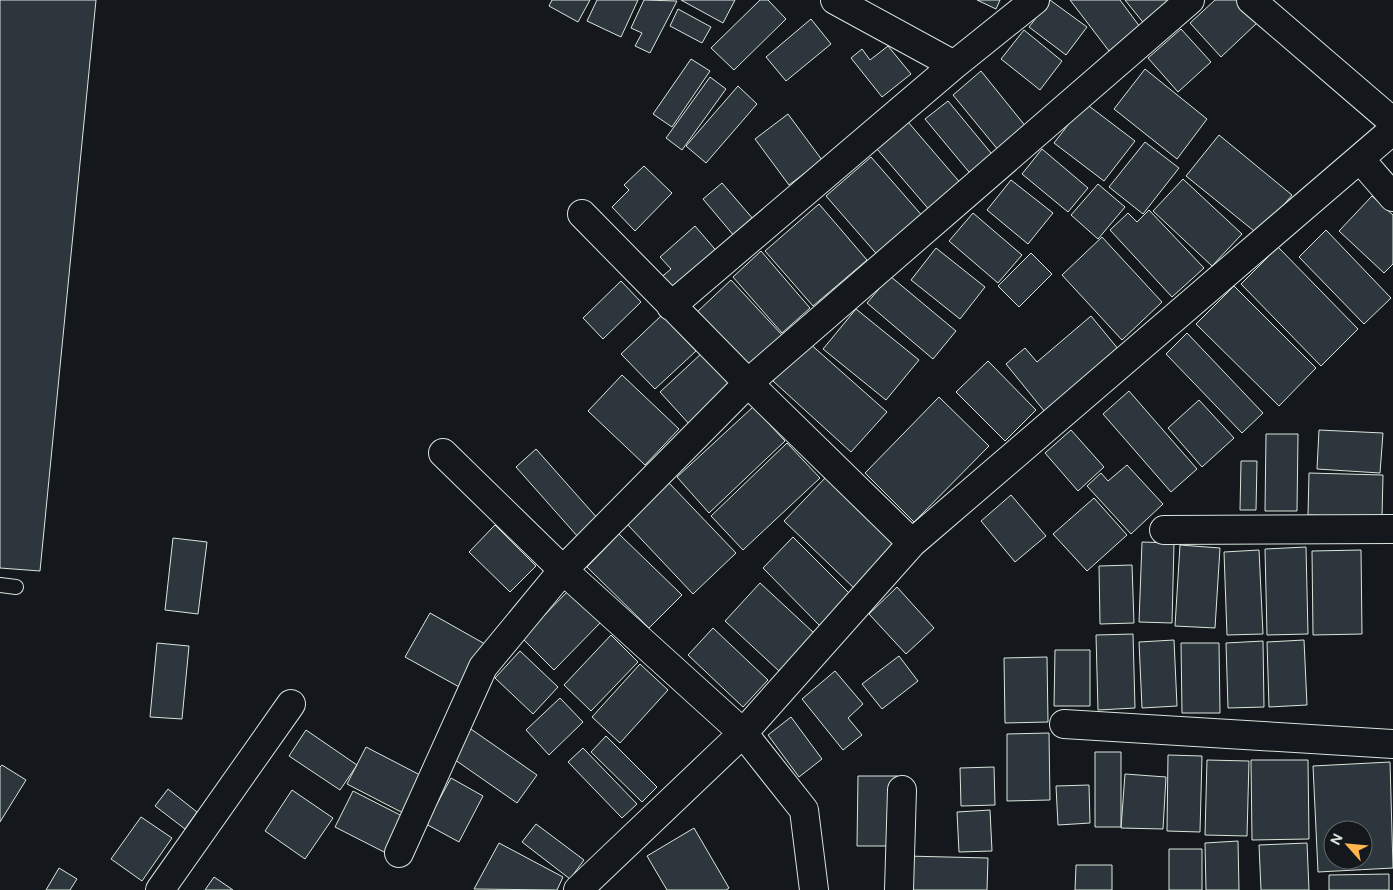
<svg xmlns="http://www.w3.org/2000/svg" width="1393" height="890" viewBox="0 0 1393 890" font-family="'DM Sans',sans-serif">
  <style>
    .building { fill: #2c363c; stroke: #d8e6dc; fill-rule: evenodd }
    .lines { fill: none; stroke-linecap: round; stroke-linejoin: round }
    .lane-casing { stroke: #d8e6dc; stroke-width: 16 }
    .street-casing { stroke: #d8e6dc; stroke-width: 30 }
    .lane { stroke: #14181c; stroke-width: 14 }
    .street { stroke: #14181c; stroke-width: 28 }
  </style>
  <rect width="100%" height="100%" fill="#14181c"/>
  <!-- building -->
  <path class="building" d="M 0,0 L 96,0 L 40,571 L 0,568 Z
    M 552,0 L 590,0 L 578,22 L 549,6 Z
    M 597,0 L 638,0 L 621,37 L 587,21 Z
    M 644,0 L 677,1 L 650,53 L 635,46 L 642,33 L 631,28 Z
    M 681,0 L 735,0 L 723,23 Z
    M 760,0 L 768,0 L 786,19 L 734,70 L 711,48 Z
    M 977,0 L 1000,0 L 996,9 Z
    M 1050,0 L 1087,27 L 1066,55 L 1029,27 Z
    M 1070,0 L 1120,0 L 1140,27 L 1109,51 Z
    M 1125,0 L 1178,0 L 1146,26 Z
    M 1215,0 L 1236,0 L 1257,23 L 1221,57 L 1190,23 Z
    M 678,9 L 711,27 L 702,43 L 670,26 Z
    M 811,19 L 831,44 L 786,81 L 766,57 Z
    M 1181,29 L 1211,62 L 1178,92 L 1148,58 Z
    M 1024,30 L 1062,61 L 1040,90 L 1001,59 Z
    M 888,46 L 911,74 L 882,97 L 851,58 L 862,49 L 870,60 Z
    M 691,59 L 710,71 L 672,127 L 653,114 Z
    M 1145,69 L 1207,119 L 1177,159 L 1114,109 Z
    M 981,71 L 1027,128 L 999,151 L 953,95 Z
    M 710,77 L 726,89 L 682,150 L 666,138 Z
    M 738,86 L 757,104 L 706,163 L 686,146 Z
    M 948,101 L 996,159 L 974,178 L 925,119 Z
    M 1085,103 L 1135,141 L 1104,181 L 1054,143 Z
    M 788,114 L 822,160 L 789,185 L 755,139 Z
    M 908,122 L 963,186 L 932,213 L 877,149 Z
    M 1219,135 L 1292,195 L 1259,235 L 1186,176 Z
    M 1145,142 L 1179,168 L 1143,214 L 1109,187 Z
    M 1042,149 L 1088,188 L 1068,212 L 1022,174 Z
    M 871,157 L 925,219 L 881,259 L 826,196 Z
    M 644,166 L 672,193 L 635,231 L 612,207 L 629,190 L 624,185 Z
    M 1183,179 L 1242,234 L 1212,266 L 1153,211 Z
    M 1011,180 L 1053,213 L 1028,244 L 987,210 Z
    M 722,183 L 754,220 L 735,237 L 703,199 Z
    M 1098,184 L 1125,207 L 1098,239 L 1071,215 Z
    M 1372,196 L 1393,215 L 1393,264 L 1384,273 L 1339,231 Z
    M 819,204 L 867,260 L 813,306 L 765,251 Z
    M 1149,210 L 1204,268 L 1172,297 L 1110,230 L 1128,213 L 1137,222 Z
    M 973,213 L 1022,255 L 998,283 L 949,241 Z
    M 695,226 L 720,255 L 671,297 L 658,280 L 671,269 L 660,257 Z
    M 1326,230 L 1391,298 L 1364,324 L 1299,257 Z
    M 1102,237 L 1162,302 L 1122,340 L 1062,275 Z
    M 1278,247 L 1358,329 L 1321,366 L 1241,284 Z
    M 936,248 L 985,287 L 960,319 L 911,280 Z
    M 761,251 L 810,308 L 782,333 L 733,277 Z
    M 1031,253 L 1052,274 L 1019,307 L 998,286 Z
    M 890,276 L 956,331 L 933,359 L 867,303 Z
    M 731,280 L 782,335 L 746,368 L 696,313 Z
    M 621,281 L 641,302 L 603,339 L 583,318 Z
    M 1234,286 L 1316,368 L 1279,406 L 1196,324 Z
    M 856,309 L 919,360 L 886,400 L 823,349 Z
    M 662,315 L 696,351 L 655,389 L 621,354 Z
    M 1091,316 L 1119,350 L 1045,412 L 1006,364 L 1025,348 L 1037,362 Z
    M 1187,333 L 1263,413 L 1242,433 L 1166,354 Z
    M 808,342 L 887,412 L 851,452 L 773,381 Z
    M 703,352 L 734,386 L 691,426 L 660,392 Z
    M 988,361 L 1036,410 L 1005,441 L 956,392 Z
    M 622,375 L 679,429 L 645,465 L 588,411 Z
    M 1129,391 L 1197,469 L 1171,492 L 1103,414 Z
    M 939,397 L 989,446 L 914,522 L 865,473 Z
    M 1199,400 L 1234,438 L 1202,467 L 1168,428 Z
    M 753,407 L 785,441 L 709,513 L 677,477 Z
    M 1071,430 L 1104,467 L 1078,491 L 1045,453 Z
    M 1319,430 L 1383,433 L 1380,473 L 1317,469 Z
    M 1266,434 L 1298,434 L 1297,511 L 1265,511 Z
    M 787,443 L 820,478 L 743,550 L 711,516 Z
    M 536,449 L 599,520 L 579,538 L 516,467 Z
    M 1241,461 L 1257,461 L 1256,510 L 1240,510 Z
    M 1127,465 L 1163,504 L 1131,534 L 1087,486 L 1101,473 L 1108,481 Z
    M 1309,473 L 1383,475 L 1382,517 L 1308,515 Z
    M 827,476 L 897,544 L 854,588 L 784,521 Z
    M 669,483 L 736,553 L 693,594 L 627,524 Z
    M 1011,495 L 1046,536 L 1015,562 L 981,521 Z
    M 1094,498 L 1127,535 L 1087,571 L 1053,534 Z
    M 495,525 L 536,566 L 510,592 L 469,552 Z
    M 619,534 L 682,595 L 649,628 L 587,567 Z
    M 793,537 L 851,595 L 820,626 L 763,568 Z
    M 173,538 L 207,542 L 198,614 L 165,610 Z
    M 1142,542 L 1174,543 L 1172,623 L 1139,622 Z
    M 1180,545 L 1220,548 L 1215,628 L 1175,626 Z
    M 1306,547 L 1308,634 L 1267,635 L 1265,549 Z
    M 1259,550 L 1263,634 L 1227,635 L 1224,552 Z
    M 1361,550 L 1362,634 L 1313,635 L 1312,551 Z
    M 1132,565 L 1134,623 L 1100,624 L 1099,566 Z
    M 760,583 L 814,633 L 779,671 L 725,621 Z
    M 572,587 L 604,619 L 554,670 L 522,638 Z
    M 897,587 L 934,628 L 906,654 L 869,614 Z
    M 430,613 L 485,644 L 461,688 L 405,657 Z
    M 713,628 L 768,680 L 743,707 L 688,655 Z
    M 1133,634 L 1135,708 L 1098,710 L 1096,635 Z
    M 611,635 L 638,662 L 591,711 L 564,685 Z
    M 1174,640 L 1177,706 L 1142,708 L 1139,642 Z
    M 1304,640 L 1307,705 L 1269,707 L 1267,642 Z
    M 1263,641 L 1264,707 L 1228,708 L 1226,643 Z
    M 157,643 L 189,646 L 182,719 L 150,717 Z
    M 1181,643 L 1219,643 L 1220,713 L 1182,713 Z
    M 1055,650 L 1090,650 L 1090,706 L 1054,706 Z
    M 520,651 L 558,687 L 533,714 L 495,678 Z
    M 899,656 L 918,681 L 882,709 L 862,684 Z
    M 1047,657 L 1048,722 L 1005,723 L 1004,658 Z
    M 640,664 L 668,690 L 620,743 L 592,717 Z
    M 835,671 L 863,704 L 848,718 L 862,735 L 843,750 L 802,699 Z
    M 560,698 L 583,722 L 549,755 L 526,730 Z
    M 791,717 L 822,759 L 799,777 L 768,735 Z
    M 468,727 L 537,775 L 517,803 L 448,755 Z
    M 306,730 L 357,765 L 340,790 L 289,756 Z
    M 1049,733 L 1050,800 L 1007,801 L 1007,734 Z
    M 606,736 L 657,787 L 642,802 L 591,752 Z
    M 366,747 L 422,776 L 403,813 L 347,784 Z
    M 583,748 L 637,804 L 622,818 L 568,762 Z
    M 1095,752 L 1121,752 L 1121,827 L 1095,827 Z
    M 1168,755 L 1202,756 L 1200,832 L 1167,831 Z
    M 1207,760 L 1249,761 L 1247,836 L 1205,835 Z
    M 1251,760 L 1308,760 L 1309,839 L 1252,840 Z
    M 1390,762 L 1393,868 L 1318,872 L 1313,766 ZM 1333,830 L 1363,830 L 1363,860 L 1333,860 Z
    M 2,765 L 26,780 L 0,822 L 0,767 Z
    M 994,767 L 995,805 L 961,806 L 960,768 Z
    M 1125,774 L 1166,777 L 1163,829 L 1121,828 Z
    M 858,776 L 898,776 L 897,846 L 857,846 Z
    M 451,778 L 483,796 L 459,842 L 426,824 Z
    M 1089,785 L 1090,823 L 1058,825 L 1056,786 Z
    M 168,789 L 197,812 L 185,829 L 155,806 Z
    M 292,790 L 333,818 L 305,859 L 265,831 Z
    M 353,791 L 404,817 L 386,853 L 335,827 Z
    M 990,810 L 992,851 L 959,852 L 957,812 Z
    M 141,817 L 172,838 L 142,881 L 111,859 Z
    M 536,824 L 584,860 L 570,879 L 522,842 Z
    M 694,828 L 729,888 L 726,890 L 667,890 L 647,856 Z
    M 1238,841 L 1239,890 L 1206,890 L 1205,843 Z
    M 499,843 L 563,877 L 557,890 L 474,889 Z
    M 1307,843 L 1309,890 L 1261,890 L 1259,845 Z
    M 1169,849 L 1202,849 L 1202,890 L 1169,890 Z
    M 906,856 L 988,858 L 987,890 L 905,890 Z
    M 1076,865 L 1112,865 L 1112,890 L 1075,890 Z
    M 59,868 L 77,879 L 70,890 L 46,890 Z
    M 1389,874 L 1389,890 L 1329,890 L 1329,875 Z
    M 214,877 L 233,890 L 205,890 Z"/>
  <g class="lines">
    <!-- lane casing -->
    <g class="lane-casing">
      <path id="lane" d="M 0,585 L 16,587"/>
    </g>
    <!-- street casing -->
    <g class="street-casing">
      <path id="street" d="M 835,0 L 954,65
        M 1251,0 L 1393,122
        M 1360,159 L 1393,197
        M 582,214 L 748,383 L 912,543
        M 671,306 L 954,65 L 1035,0
        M 443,453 L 563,570 L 743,733 L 804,810 L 814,890
        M 1164,530 L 1393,529
        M 1064,724 L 1393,744
        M 399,853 L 483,667 L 563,570 L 748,383 L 1190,0
        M 160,890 L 291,704
        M 578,890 L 743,733 L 912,543 L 1393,130
        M 899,890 L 902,790"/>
    </g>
    <!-- lane -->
    <use href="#lane" class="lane"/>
    <!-- street -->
    <use href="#street" class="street"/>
  </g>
  <!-- north arrow -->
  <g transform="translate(1348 845) rotate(297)"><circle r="24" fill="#14181c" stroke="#626a69"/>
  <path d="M0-4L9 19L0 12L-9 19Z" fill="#ffb74d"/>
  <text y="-8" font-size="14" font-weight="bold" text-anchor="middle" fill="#d8e6dc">N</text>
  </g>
</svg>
